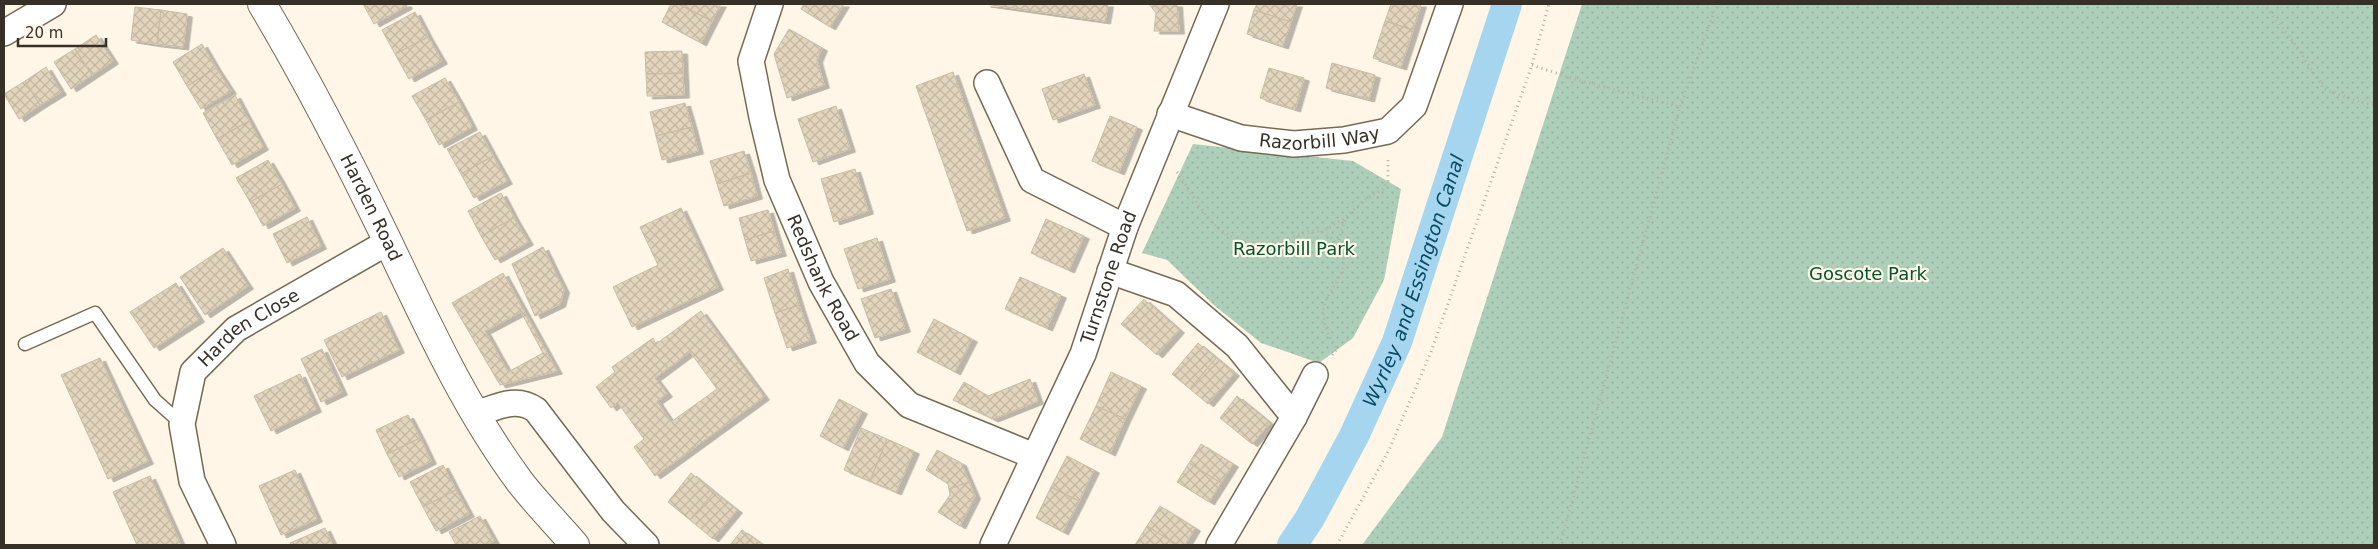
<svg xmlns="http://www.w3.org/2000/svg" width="2378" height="549" viewBox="0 0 2378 549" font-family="'DejaVu Sans',sans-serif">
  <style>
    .park { fill: url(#park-dots) }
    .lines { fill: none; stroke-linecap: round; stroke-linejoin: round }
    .canal { stroke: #a6d6ef; stroke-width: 30 }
    .building { fill: url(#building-cross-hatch); stroke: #cabca4; fill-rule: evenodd; filter: url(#shadow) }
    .service-casing { stroke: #776a55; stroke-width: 15 }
    .minor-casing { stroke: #776a55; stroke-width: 28 }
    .tertiary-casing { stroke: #776a55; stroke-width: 30 }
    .path { stroke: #b6aea1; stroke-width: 3; stroke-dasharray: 1 4; stroke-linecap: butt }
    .service { stroke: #fff; stroke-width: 12 }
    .minor { stroke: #fff; stroke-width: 25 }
    .tertiary { stroke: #fff; stroke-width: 28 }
    .labels { text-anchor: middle; stroke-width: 4.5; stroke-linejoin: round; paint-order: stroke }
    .street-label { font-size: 18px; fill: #363027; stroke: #fff6e7 }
    .park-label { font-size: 18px; fill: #005432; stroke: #fff6e7 }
    .water-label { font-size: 19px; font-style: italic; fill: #084a63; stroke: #fff6e7 }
  </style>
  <defs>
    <pattern id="park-dots" width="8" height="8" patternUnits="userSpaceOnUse" patternTransform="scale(1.25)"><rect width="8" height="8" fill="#adcfba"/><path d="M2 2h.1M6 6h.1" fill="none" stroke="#95b2a0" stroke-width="1.8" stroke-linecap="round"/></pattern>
    <pattern id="building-cross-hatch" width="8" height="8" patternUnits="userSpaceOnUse" patternTransform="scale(1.25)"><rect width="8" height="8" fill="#e3d5bd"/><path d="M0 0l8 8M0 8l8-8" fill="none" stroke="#c3b7a2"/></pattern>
    <filter id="shadow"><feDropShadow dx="5.5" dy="3" stdDeviation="0" flood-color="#0004"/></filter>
  </defs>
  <rect width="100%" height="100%" fill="#fff6e7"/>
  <!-- park -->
  <path class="park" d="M 1582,4 L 2374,4 L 2374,545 L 1362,545 L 1442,437 Z
    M 1193,144 L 1353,161 L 1401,189 L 1384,280 L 1353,338 L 1319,363 L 1261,343 L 1215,306 L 1167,260 L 1142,253 Z"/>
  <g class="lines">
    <!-- canal -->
    <path class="canal" id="s1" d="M 1292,545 L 1310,518 L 1354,436 L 1397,342 L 1507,4"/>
  </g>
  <!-- building -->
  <path class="building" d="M 363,4 L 406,4 L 407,6 L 374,24 Z
    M 671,4 L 678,4 L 712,21 L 701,43 L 662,22 Z
    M 678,4 L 721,4 L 712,21 Z
    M 804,4 L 844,4 L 830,27 L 801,9 Z
    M 985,4 L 1108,4 L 1105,21 Z
    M 1149,4 L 1177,4 L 1179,31 L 1154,31 L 1156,13 Z
    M 1257,4 L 1297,4 L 1291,22 L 1254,10 Z
    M 1391,4 L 1421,4 L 1413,30 L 1385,21 Z
    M 135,7 L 161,10 L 157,44 L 131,40 Z
    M 161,10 L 187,14 L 183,47 L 157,44 Z
    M 1254,10 L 1291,22 L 1283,46 L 1247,34 Z
    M 415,12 L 428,37 L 395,54 L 382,30 Z
    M 1385,21 L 1413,30 L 1401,67 L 1373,58 Z
    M 789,29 L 822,48 L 817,60 L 824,85 L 787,98 L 774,54 Z
    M 96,35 L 113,61 L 92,75 L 75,49 Z
    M 428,37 L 442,61 L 409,79 L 395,54 Z
    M 202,44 L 216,68 L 187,86 L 173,62 Z
    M 75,49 L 92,75 L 71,89 L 54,62 Z
    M 682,51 L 683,73 L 646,74 L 645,52 Z
    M 1332,63 L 1375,75 L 1369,99 L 1326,88 Z
    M 46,67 L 61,92 L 40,105 L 25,81 Z
    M 216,68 L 231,91 L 201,109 L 187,86 Z
    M 1269,68 L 1304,78 L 1295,109 L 1260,98 Z
    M 953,72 L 1005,218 L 967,231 L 916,86 Z
    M 683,73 L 684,95 L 647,96 L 646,74 Z
    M 1084,74 L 1095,105 L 1053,120 L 1042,89 Z
    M 445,78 L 459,102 L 426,120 L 412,96 Z
    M 25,81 L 40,105 L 19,119 L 4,94 Z
    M 235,95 L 249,121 L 217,139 L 203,113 Z
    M 459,102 L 472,127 L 439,145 L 426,120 Z
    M 685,103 L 692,127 L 656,136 L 650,112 Z
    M 836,106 L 850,149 L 813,162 L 798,119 Z
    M 1110,116 L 1137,127 L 1119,172 L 1092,161 Z
    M 249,121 L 263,147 L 232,165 L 217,139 Z
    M 692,127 L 698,151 L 662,160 L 656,136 Z
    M 480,132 L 493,156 L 461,174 L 447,149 Z
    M 744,151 L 751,173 L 717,184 L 710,161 Z
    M 493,156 L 507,181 L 474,198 L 461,174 Z
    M 268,160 L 282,184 L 250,202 L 236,178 Z
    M 855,169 L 868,211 L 834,222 L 821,179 Z
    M 751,173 L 757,196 L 724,206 L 717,184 Z
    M 282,184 L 295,208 L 263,226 L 250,202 Z
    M 501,193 L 514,218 L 481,236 L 468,211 Z
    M 681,208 L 718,287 L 632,327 L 613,287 L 658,265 L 640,227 Z
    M 768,210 L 774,231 L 745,240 L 739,218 Z
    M 307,217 L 321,246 L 287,263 L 273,234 Z
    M 514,218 L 528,242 L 495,260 L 481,236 Z
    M 1046,219 L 1084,236 L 1069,270 L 1031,253 Z
    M 774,231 L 781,253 L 751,261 L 745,240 Z
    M 877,238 L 890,279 L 858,289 L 844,249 Z
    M 543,247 L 564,290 L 560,304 L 535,316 L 512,264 Z
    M 223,248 L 248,286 L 205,315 L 180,277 Z
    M 788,269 L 799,305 L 775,313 L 764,278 Z
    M 503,273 L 557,371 L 500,385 L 452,303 Z
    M 1020,277 L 1061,295 L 1047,328 L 1005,309 Z
    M 176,283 L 199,319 L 154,348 L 130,312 Z
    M 891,289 L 905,329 L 875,338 L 861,299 Z
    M 1144,299 L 1179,330 L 1157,355 L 1121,324 Z
    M 799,305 L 811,340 L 787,348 L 775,313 Z
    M 701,311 L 764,397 L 655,476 L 634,447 L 644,439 L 618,403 L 611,408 L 596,387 L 615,372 L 612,367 L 653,338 L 656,344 ZM 690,352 L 717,389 L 671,422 L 657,401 L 667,394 L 655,378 Z
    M 381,312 L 399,350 L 342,377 L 324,340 Z
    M 521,312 L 543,353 L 508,372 L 485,331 Z
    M 934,319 L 972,339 L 955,372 L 917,352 Z
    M 1198,343 L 1216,358 L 1190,389 L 1172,374 Z
    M 322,349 L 342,392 L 321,402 L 301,359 Z
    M 100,358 L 148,461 L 108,479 L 61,375 Z
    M 1216,358 L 1234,373 L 1208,404 L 1190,389 Z
    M 1111,372 L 1141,386 L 1125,419 L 1096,406 Z
    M 300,374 L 316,409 L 271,431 L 254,396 Z
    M 1030,379 L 1038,401 L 993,419 L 953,400 L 964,382 L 988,396 Z
    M 1237,396 L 1270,423 L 1252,444 L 1220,418 Z
    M 839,399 L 862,411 L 843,448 L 820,436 Z
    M 1096,406 L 1125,419 L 1110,453 L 1080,439 Z
    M 408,415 L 420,438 L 387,454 L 376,430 Z
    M 861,428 L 887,439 L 870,481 L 844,470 Z
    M 420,438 L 431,461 L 399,477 L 387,454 Z
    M 887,439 L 914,451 L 896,492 L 870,481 Z
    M 1201,444 L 1233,464 L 1221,483 L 1189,463 Z
    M 937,450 L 961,463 L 969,482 L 949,489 L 948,484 L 926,470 Z
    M 1067,456 L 1094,470 L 1079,501 L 1051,487 Z
    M 1189,463 L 1221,483 L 1209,502 L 1177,482 Z
    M 443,465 L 456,490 L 423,507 L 410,482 Z
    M 295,470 L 317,519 L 281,535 L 259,486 Z
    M 691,473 L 714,492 L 690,520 L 668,502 Z
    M 150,476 L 181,545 L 137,545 L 113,492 Z
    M 969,482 L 975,496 L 960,526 L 938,512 L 950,495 L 949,489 Z
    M 1051,487 L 1079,501 L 1063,532 L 1036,518 Z
    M 456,490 L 469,514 L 436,531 L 423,507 Z
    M 714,492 L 737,510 L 713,539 L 690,520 Z
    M 1160,506 L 1195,528 L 1185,545 L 1178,545 L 1147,526 Z
    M 480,516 L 494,541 L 486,545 L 456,545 L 449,532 Z
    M 1147,526 L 1178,545 L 1135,545 Z
    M 325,528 L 333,545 L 291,545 L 290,543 Z
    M 742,530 L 763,545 L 730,545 Z"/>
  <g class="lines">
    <!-- service casing -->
    <g class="service-casing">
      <path id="service" d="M 25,344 L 95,313 L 155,400 L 182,424"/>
    </g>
    <!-- minor casing -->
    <g class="minor-casing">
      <g id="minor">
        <path id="s2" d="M 770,4 L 751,61 L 762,117 L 777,180 L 821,282 L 867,363 L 909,405 L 1034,456"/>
        <path d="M 4,33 L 53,4"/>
        <path d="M 987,83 L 1032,180 L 1125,227"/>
        <path id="s3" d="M 1170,114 L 1241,138 L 1294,144 L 1344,140 L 1388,131 L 1414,106 L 1450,4"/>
        <path d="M 1110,271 L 1176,294 L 1237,346 L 1294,417"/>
        <path d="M 476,414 C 497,407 516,396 536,410 L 613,511 L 646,545"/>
        <path id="s4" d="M 223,545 L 192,481 L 182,424 L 193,372 L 236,329 L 388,242"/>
        <path id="s5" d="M 993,545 L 1083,354 L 1125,227 L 1216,4"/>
        <path d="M 1219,545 L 1294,417 L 1315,375"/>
      </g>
    </g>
    <!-- tertiary casing -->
    <g class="tertiary-casing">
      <g id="tertiary">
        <path id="s6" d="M 262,4 C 308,81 350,163 389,244 C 428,326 466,409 520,482 C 537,504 557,524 575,545"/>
      </g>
    </g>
    <!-- path -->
    <path class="path" d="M 2264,4 L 2295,44 L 2324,89 L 2363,103 L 2374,105
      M 1532,65 L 1574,79 L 1680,107
      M 1177,172 C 1191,191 1203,219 1224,232 C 1239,242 1256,246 1275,244 C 1298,240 1314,217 1337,244 C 1356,266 1332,283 1325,303 C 1320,319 1328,337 1337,349 L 1332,355
      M 1321,232 L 1345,218 L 1363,201 L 1383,189 L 1388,181 L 1388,158
      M 1338,245 L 1345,218
      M 1337,545 L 1389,450 L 1431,352 L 1532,65 L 1549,4
      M 1560,545 L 1680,107 L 1717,4"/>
    <!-- service -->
    <use href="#service" class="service"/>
    <!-- minor -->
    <use href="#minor" class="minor"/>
    <!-- tertiary -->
    <use href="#tertiary" class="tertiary"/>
  </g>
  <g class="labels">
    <!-- street labels -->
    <g class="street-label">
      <text dy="6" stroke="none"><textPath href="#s3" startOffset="154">Razorbill Way</textPath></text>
      <text dy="6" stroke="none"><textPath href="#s6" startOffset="231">Harden Road</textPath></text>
      <text dy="6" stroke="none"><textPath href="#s5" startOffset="292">Turnstone Road</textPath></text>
      <text dy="6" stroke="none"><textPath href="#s2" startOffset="290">Redshank Road</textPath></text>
      <text dy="6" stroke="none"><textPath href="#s4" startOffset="254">Harden Close</textPath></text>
    </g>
    <!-- park labels -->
    <g class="park-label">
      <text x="1294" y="255">Razorbill Park</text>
      <text x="1868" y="280">Goscote Park</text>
    </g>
    <!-- water labels -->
    <g class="water-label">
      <text dy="7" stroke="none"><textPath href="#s1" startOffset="292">Wyrley and Essington Canal</textPath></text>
    </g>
  </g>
  <!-- border -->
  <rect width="2378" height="549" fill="none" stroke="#363027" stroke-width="10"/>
  <!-- scale -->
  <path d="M18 38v8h88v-8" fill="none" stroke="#363027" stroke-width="2.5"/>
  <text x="25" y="38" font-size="15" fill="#363027" stroke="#fff6e7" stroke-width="4" paint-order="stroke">20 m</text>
</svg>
